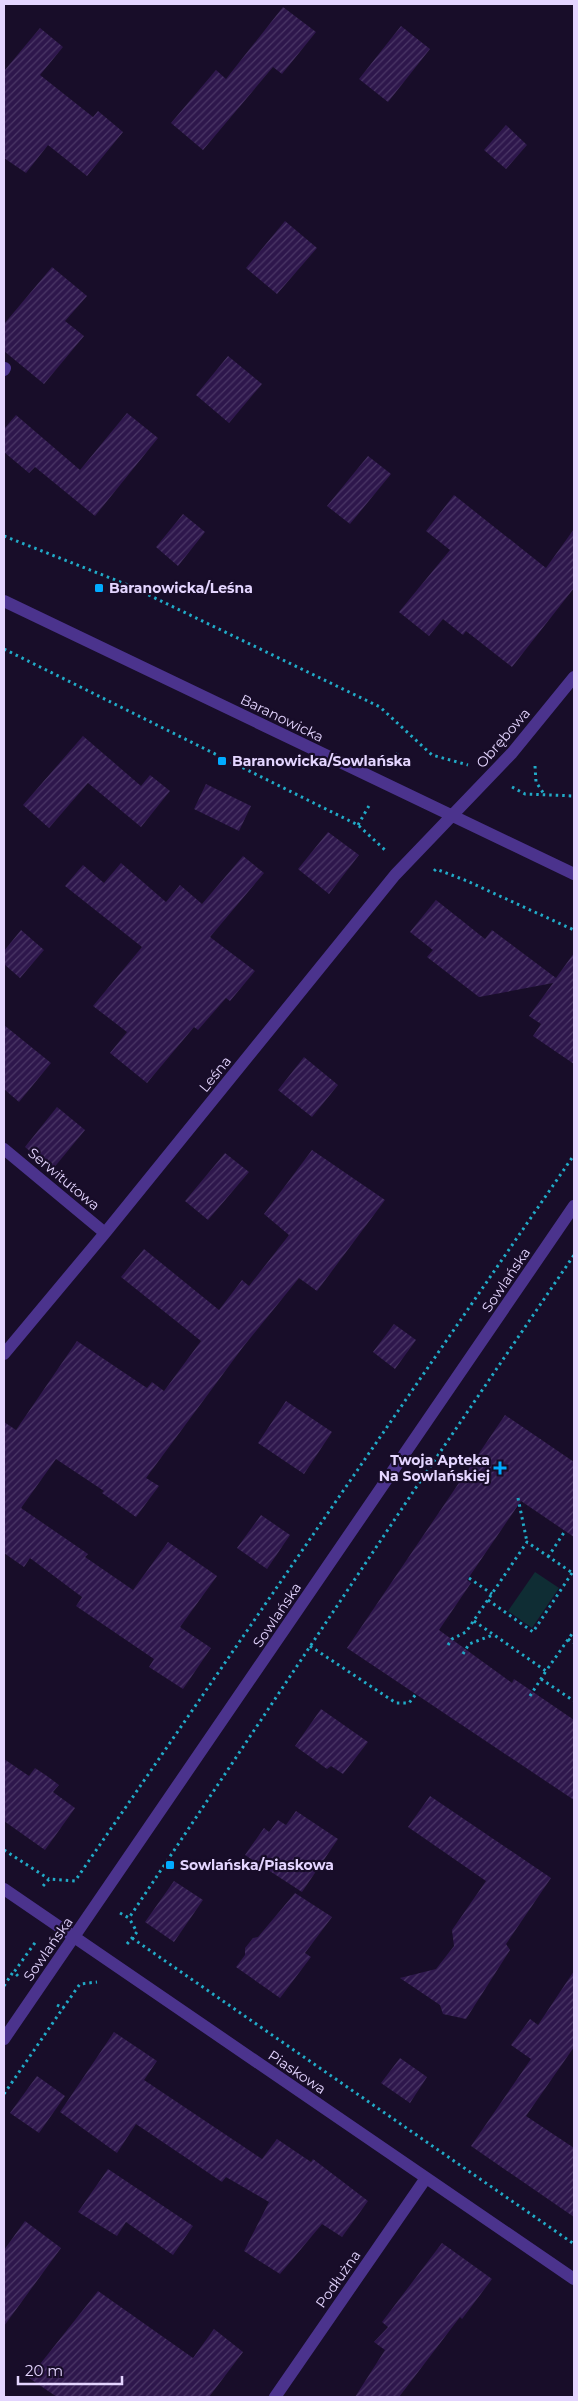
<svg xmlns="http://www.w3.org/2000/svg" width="578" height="2401" viewBox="0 0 578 2401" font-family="Montserrat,sans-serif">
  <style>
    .park { fill: #0f2d34 }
    .building { fill: url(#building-hatch) }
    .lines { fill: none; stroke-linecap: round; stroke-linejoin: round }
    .path { stroke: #21aac7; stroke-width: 3; stroke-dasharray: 2.5 4; stroke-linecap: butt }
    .minor { stroke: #4b338d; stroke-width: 12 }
    .poi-dot { fill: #01abff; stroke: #180d29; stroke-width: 2 }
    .labels { text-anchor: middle; stroke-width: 4.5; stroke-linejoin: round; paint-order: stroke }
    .poi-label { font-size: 14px; font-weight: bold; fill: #e4d5ff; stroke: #180d29; text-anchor: start }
    .street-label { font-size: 14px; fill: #e4d5ff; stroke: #180d29 }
  </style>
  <defs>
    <pattern id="building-hatch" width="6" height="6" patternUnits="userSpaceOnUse" patternTransform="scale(1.25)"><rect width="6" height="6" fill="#2e174c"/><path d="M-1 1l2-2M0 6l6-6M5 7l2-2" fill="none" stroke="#4c3867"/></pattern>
  </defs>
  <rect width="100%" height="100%" fill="#180d29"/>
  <!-- park -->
  <path class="park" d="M 535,1572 L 559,1588 L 532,1628 L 508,1611 Z"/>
  <!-- building -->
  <path class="building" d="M 283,7 L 316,32 L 282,74 L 273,67 L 203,150 L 171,123 L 216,70 L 226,79 Z
    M 401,26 L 430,49 L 388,102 L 359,79 Z
    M 40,28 L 63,47 L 40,75 L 93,117 L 98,111 L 123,132 L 87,176 L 48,145 L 26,173 L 4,158 L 4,71 Z
    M 506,125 L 527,145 L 506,169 L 484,150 Z
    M 285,221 L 317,248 L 277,294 L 246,268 Z
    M 52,267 L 87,296 L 65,321 L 84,336 L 44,384 L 4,351 L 4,324 Z
    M 228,356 L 262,384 L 229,423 L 196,395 Z
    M 127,413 L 158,438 L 95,516 L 35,467 L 29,473 L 4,452 L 4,429 L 16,415 L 80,470 Z
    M 368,456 L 391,474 L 350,524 L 327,506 Z
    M 454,495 L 546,568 L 574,529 L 574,588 L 512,667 L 466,631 L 463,635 L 443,619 L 429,636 L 399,612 L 450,550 L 426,531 Z
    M 183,514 L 205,532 L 178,566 L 156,547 Z
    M 83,736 L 141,786 L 150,775 L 170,791 L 141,827 L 88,783 L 49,828 L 23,805 Z
    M 206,784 L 251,806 L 239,831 L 194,809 Z
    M 328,832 L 359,855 L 329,894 L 298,869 Z
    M 243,856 L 264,873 L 210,937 L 255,971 L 230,1001 L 226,998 L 198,1030 L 194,1027 L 147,1083 L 110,1053 L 127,1032 L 93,1006 L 142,947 L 65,886 L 83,865 L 104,883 L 121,863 L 166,902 L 180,885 L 202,904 Z
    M 436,900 L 485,939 L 492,930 L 556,978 L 574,953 L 574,1064 L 533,1036 L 541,1024 L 529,1016 L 553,983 L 479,997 L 427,957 L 433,950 L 410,932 Z
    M 21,930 L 44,950 L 20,978 L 4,964 L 4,951 Z
    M 4,1025 L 51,1063 L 19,1102 L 4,1089 Z
    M 304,1057 L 338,1085 L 312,1117 L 278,1090 Z
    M 57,1107 L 85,1130 L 52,1170 L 25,1147 Z
    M 312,1150 L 385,1200 L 317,1291 L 299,1278 L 243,1347 L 146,1478 L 159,1486 L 136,1517 L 102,1493 L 104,1491 L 56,1459 L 21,1508 L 88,1554 L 85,1557 L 133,1590 L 168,1542 L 217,1576 L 180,1627 L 211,1648 L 183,1689 L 149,1667 L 154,1659 L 76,1606 L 82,1597 L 30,1558 L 24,1567 L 4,1553 L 4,1422 L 16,1430 L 77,1341 L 147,1388 L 152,1382 L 164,1391 L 201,1341 L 121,1277 L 144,1249 L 219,1310 L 242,1280 L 249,1286 L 289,1235 L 264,1214 Z
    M 225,1153 L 249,1172 L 208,1220 L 185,1201 Z
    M 394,1324 L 416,1340 L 395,1369 L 373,1352 Z
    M 286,1401 L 332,1432 L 304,1474 L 258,1443 Z
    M 505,1415 L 574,1462 L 574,1537 L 521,1501 L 467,1580 L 471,1583 L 439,1630 L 512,1683 L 514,1679 L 574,1720 L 574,1800 L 347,1648 Z
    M 261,1515 L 290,1535 L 267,1569 L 237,1548 Z
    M 321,1709 L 368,1742 L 343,1774 L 331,1766 L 327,1769 L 295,1746 Z
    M 4,1759 L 29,1776 L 35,1768 L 47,1776 L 59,1785 L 53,1792 L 75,1808 L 45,1850 L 4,1821 Z
    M 430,1796 L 551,1878 L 506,1944 L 510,1950 L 466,2019 L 443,2014 L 440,2005 L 400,1978 L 436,1969 L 454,1946 L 452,1930 L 486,1881 L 408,1827 Z
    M 296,1811 L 338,1839 L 302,1892 L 245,1855 L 264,1828 L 269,1832 L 278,1820 L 286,1825 Z
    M 174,1881 L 203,1900 L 174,1942 L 145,1922 Z
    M 295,1893 L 332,1917 L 305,1953 L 311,1957 L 280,1998 L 236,1967 L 245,1955 L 245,1948 L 253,1938 L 258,1937 Z
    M 574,1971 L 574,2047 L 526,2116 L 574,2148 L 574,2217 L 471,2146 L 531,2059 L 511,2045 L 530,2019 L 538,2025 Z
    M 114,2032 L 157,2061 L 144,2080 L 262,2159 L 277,2139 L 311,2162 L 313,2159 L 368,2201 L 342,2237 L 322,2224 L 280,2274 L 244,2251 L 269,2202 L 226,2177 L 222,2182 L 136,2124 L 117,2153 L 60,2112 Z
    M 400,2058 L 427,2077 L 410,2103 L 381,2083 Z
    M 37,2076 L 65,2096 L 39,2133 L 10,2113 Z
    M 108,2169 L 193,2226 L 173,2255 L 126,2222 L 117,2236 L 78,2212 Z
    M 25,2221 L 61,2248 L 4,2326 L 4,2250 Z
    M 442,2243 L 492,2279 L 462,2319 L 460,2317 L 399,2397 L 355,2397 L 385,2350 L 374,2342 L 388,2327 L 382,2322 Z
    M 98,2291 L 193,2358 L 214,2329 L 243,2352 L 209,2397 L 57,2397 L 29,2378 Z"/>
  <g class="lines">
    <!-- path -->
    <path class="path" d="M 4,536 L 128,585 L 380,707 L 432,755 L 468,765
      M 4,649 L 358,825 L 385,850
      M 393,761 L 398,752
      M 535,766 L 536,782 L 544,794
      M 512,787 L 525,794 L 574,796
      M 358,825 L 370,804
      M 434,871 L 436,869 L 467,881 L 574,930
      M 518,1498 L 527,1542
      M 548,1557 L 565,1531
      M 469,1578 L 492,1594
      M 488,1600 L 533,1632 L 572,1573
      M 474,1621 L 546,1671 L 574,1631
      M 568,1639 L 574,1643
      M 448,1645 L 452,1639 L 466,1632 L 527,1542 L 574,1574
      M 310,1646 L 396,1703 L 409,1703 L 416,1694
      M 463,1654 L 469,1644 L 493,1635
      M 541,1679 L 574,1701
      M 530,1696 L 546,1671
      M 4,1850 L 49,1879
      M 43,1886 L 49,1879 L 75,1881 L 574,1155
      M 120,1913 L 129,1918 L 415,1489 L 574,1255
      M 132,1938 L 574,2244
      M 127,1944 L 137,1932 L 129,1918
      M 18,1976 L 14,1972 L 37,1940
      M 4,1986 L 13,1972
      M 57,2005 L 63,2008 L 80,1984 L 97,1982
      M 4,2094 L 63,2008"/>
    <!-- minor -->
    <path class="minor" d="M 4,370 L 5,368
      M 4,601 L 574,874
      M 4,1149 L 105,1233
      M 4,1354 L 105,1233 L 395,875 L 512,753 L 574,677
      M 4,1889 L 574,2279
      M 4,2039 L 574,1206
      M 275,2397 L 426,2178"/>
  </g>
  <!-- markers -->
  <g class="poi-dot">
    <rect x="94" y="583" width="10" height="10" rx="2.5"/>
    <rect x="217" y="756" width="10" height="10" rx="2.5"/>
    <path d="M497.5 1460.5h5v5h5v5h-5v5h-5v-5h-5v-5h5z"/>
    <rect x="165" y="1860" width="10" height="10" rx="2.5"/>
  </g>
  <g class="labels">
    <!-- poi labels -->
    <g class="poi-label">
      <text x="109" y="593">Baranowicka/Leśna</text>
      <text x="232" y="766">Baranowicka/Sowlańska</text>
      <text x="490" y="1465" text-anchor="end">Twoja Apteka<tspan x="490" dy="16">Na Sowlańskiej</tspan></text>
      <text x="180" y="1870">Sowlańska/Piaskowa</text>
    </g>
    <!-- street labels -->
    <g class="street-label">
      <text transform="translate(282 718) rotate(26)" y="5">Baranowicka</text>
      <text transform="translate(503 738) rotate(-49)" y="5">Obrębowa</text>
      <text transform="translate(215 1074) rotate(-51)" y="5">Leśna</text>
      <text transform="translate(64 1179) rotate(40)" y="5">Serwitutowa</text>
      <text transform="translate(506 1280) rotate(-56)" y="5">Sowlańska</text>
      <text transform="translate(277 1615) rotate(-56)" y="5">Sowlańska</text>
      <text transform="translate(48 1949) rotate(-55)" y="5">Sowlańska</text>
      <text transform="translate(297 2072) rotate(34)" y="5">Piaskowa</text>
      <text transform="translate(338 2279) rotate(-55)" y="5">Podłużna</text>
    </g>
  </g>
  <!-- border -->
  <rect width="578" height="2401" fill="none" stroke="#e4d5ff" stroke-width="10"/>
  <!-- scale -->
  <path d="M18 2376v8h104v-8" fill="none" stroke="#e4d5ff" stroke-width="2.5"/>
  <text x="25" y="2376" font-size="15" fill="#e4d5ff" stroke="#180d29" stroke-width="4" paint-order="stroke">20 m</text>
</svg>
